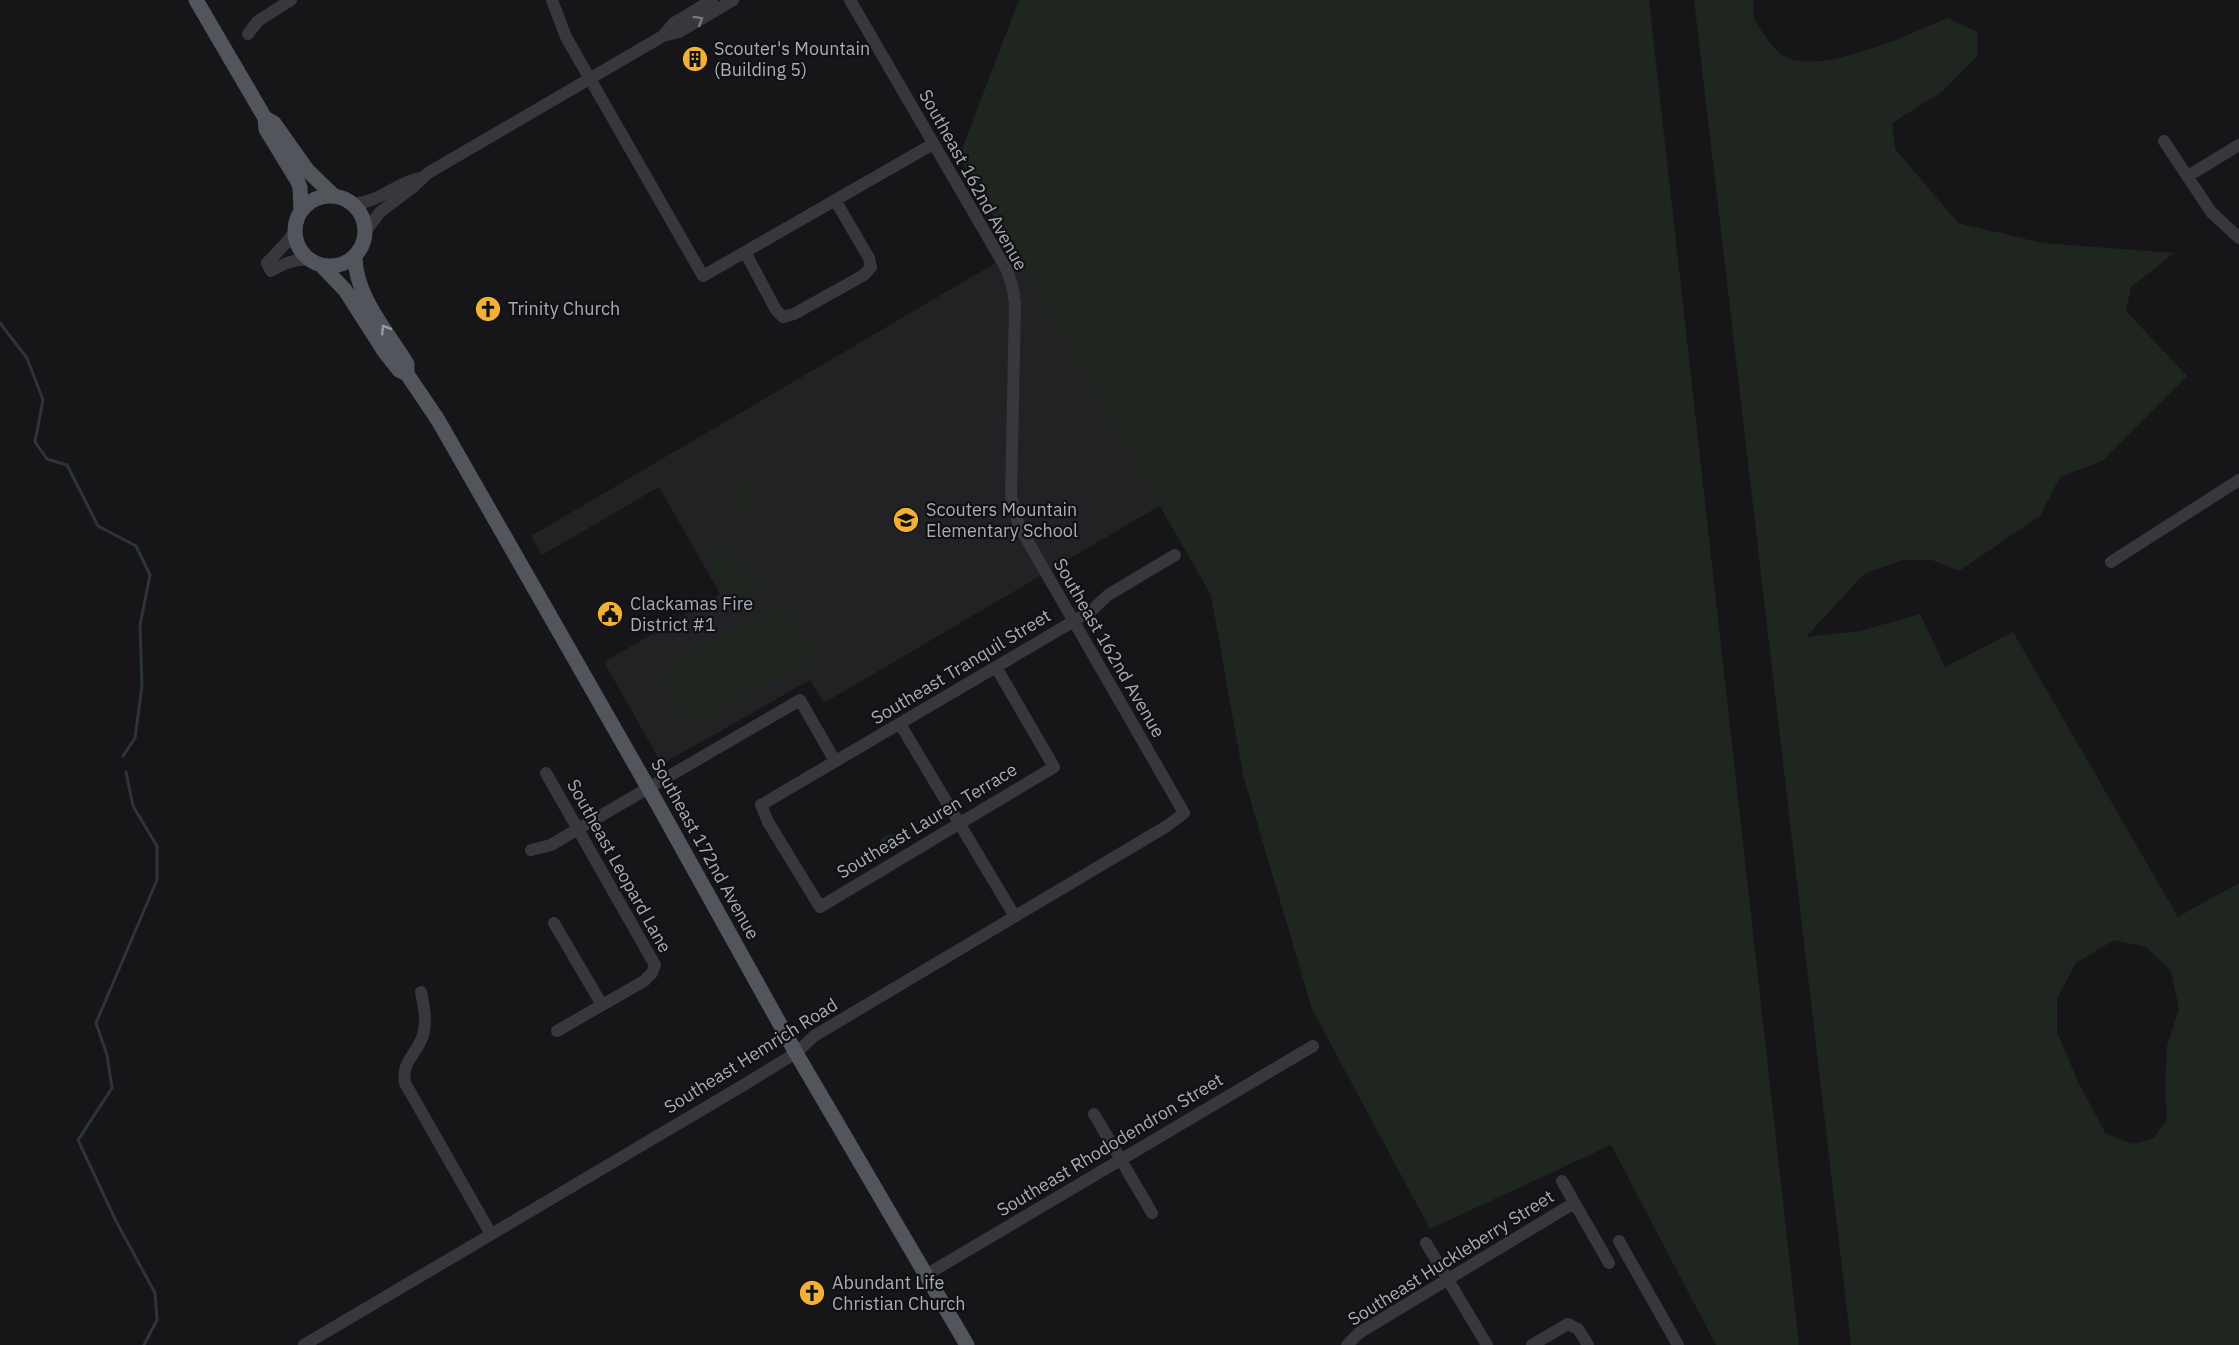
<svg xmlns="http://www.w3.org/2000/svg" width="2239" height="1345" viewBox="0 0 2239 1345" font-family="'IBM Plex Sans',sans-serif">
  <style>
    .built { fill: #222225 }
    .green { fill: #1e261f; fill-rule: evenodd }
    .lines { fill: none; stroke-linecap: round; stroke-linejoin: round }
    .stream { stroke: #2c353c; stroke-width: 3 }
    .minor { stroke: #37383d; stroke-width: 12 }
    .major { stroke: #53555c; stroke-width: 15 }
    .oneway { stroke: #757881 }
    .oneway2 { stroke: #979ba6 }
    .labels { text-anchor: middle; stroke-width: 4.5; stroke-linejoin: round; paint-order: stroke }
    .poi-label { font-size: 18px; fill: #a8adb8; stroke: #111113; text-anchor: start }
    .street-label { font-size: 18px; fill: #a8adb8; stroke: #111113 }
  </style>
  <rect width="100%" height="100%" fill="#161618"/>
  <!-- built -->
  <path class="built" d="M 1014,252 L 1161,505 L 824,703 L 810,680 L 666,762 L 660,761 L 604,662 L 720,594 L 659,487 L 542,555 L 531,536 Z"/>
  <!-- green -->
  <path class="green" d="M 1019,0 L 1649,0 L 1799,1345 L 1716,1345 L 1611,1145 L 1430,1229 L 1312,1009 L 1243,775 L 1211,595 L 959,157 Z
    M 1694,0 L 1754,0 C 1752,21 1755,21 1766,37 C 1772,47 1781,57 1793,60 C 1832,70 1911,34 1947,18 L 1977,32 L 1978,55 L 1943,91 L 1892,123 L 1895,149 L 1958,223 L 2043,243 L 2174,253 L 2131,287 L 2126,311 L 2187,376 L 2102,461 L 2060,477 L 2040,516 L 1959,571 L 1932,560 L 1903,560 L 1864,574 L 1806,637 L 1860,631 L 1920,614 L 1945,667 L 2013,632 L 2178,917 L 2239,883 L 2239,1345 L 1851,1345 ZM 2114,940 L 2146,947 L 2171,971 L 2179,1009 L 2167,1046 L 2165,1091 L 2167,1119 L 2154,1138 L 2133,1144 L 2106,1134 L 2078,1082 L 2057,1032 L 2057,999 L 2076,963 Z
    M 737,477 L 756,478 L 755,510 L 736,510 Z
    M 720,547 L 730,547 C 735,562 745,569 760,569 L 761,578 L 757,588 L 734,599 L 725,594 L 707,559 L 710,550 Z
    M 785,599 L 817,656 L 690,728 L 657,670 Z
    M 890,834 L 896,835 L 901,843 L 887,852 L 880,843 L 880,840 Z"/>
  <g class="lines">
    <!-- stream -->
    <path class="stream" d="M 0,323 L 27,358 L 43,400 L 35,442 L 47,459 L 67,465 L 98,526 L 136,546 L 150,575 L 140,625 L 142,686 L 135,738 L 123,756
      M 126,772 L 133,806 L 157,846 L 157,880 L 96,1023 L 107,1055 L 112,1088 L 78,1140 L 116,1221 L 155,1293 L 157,1320 L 144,1345"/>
    <!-- minor -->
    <path class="minor" d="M 552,0 L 566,37 L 703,276 L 933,144
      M 248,34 L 258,21 L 291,0
      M 663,36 L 674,23 L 712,0
      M 2164,141 L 2211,212 L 2239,238
      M 2188,176 L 2239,145
      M 352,204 C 382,202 394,183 421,178
      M 295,231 L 287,242 L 267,263 L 271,271 C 285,263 294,259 310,260
      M 365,232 L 380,212 L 412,188 L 428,173 L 663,36 L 679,32 L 733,0
      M 745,252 L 776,310 L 783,317 L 794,314 L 864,275 L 871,267 L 869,258 L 835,200
      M 2111,562 L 2239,480
      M 996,667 L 1054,767 L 820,907 L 768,822 L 761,805 L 1091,611 L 1108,595 L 1175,555
      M 900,724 L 1014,915
      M 546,773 L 655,965 L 652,973 L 644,981 L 557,1031
      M 531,850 L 551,845 L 578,829 L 800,700 L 835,761
      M 554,923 L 602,1005
      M 421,992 C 424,1006 427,1021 423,1035 C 417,1055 401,1061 405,1083 L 491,1234
      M 1094,1114 L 1152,1213
      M 1562,1181 L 1609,1263
      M 1619,1241 L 1678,1345
      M 1426,1243 L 1487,1345
      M 926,1275 L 1313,1046
      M 304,1345 L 742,1086 L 796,1053 L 814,1036 L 1167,826 L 1184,813 L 1019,526 L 1011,497 L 1015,304 L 1013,289 L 1007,270 L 850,0
      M 1347,1345 L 1359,1333 L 1574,1203
      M 1532,1345 L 1568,1324 L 1578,1329 L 1588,1345"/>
    <!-- major -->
    <path class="major" d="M 196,0 L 265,118 L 266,129 L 297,180 L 300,187 L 301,211
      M 265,118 L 274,123 L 308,171 L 334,196
      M295 231a35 35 0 1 1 70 0a35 35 0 1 1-70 0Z
      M 355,256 C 355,296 387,331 407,364 L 407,374
      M 321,265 L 345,290 L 384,351 L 399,370 L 407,374 L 438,420 L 657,803 L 796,1053 L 967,1345"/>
  </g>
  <!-- one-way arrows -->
  <defs><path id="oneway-chevron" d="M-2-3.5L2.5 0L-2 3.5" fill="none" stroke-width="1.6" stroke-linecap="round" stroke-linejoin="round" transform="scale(1.5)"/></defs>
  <use class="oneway" href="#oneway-chevron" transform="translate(699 20) rotate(-31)"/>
  <use class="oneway2" href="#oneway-chevron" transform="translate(385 329) rotate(-122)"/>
  <!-- icons -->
  <defs>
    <g id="building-disc" transform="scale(1.35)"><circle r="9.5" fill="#f2b134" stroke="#111113"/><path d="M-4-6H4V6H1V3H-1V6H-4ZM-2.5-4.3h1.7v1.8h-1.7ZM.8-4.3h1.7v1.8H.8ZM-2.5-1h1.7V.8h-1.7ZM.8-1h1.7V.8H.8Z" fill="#111"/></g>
    <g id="church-disc" transform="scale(1.35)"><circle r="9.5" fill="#f2b134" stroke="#111113"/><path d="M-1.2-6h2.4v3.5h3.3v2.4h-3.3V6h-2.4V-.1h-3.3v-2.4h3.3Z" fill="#111"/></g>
    <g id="school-disc" transform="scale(1.35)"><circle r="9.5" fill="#f2b134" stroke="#111113"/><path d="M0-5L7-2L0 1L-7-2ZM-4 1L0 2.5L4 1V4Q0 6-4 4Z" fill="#111"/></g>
    <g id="civic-disc" transform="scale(1.35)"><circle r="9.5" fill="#f2b134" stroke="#111113"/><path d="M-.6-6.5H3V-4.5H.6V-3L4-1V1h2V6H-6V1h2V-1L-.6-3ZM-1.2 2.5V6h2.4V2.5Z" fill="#111"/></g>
  </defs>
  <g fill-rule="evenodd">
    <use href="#building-disc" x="695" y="59"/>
    <use href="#church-disc" x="488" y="309"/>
    <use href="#school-disc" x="906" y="520"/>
    <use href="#civic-disc" x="610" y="614"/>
    <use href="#church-disc" x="812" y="1293"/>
  </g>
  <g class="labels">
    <!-- poi labels -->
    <g class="poi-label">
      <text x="714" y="55">Scouter's Mountain<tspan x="714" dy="21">(Building 5)</tspan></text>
      <text x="508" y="315">Trinity Church</text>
      <text x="926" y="516">Scouters Mountain<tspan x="926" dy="21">Elementary School</tspan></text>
      <text x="630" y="610">Clackamas Fire<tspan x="630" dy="21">District #1</tspan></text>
      <text x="832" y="1289">Abundant Life<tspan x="832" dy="21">Christian Church</tspan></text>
    </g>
    <!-- street labels -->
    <g class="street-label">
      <text transform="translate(973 180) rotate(61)" y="6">Southeast 162nd Avenue</text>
      <text transform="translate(1109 648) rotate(60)" y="6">Southeast 162nd Avenue</text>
      <text transform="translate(961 667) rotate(-31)" y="6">Southeast Tranquil Street</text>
      <text transform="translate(927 821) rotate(-31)" y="6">Southeast Lauren Terrace</text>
      <text transform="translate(705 849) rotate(61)" y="6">Southeast 172nd Avenue</text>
      <text transform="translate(619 866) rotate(61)" y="6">Southeast Leopard Lane</text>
      <text transform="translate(751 1056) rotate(-32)" y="6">Southeast Hemrich Road</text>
      <text transform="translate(1110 1145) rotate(-31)" y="6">Southeast Rhododendron Street</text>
      <text transform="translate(1451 1258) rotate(-32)" y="6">Southeast Huckleberry Street</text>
    </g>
  </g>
</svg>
